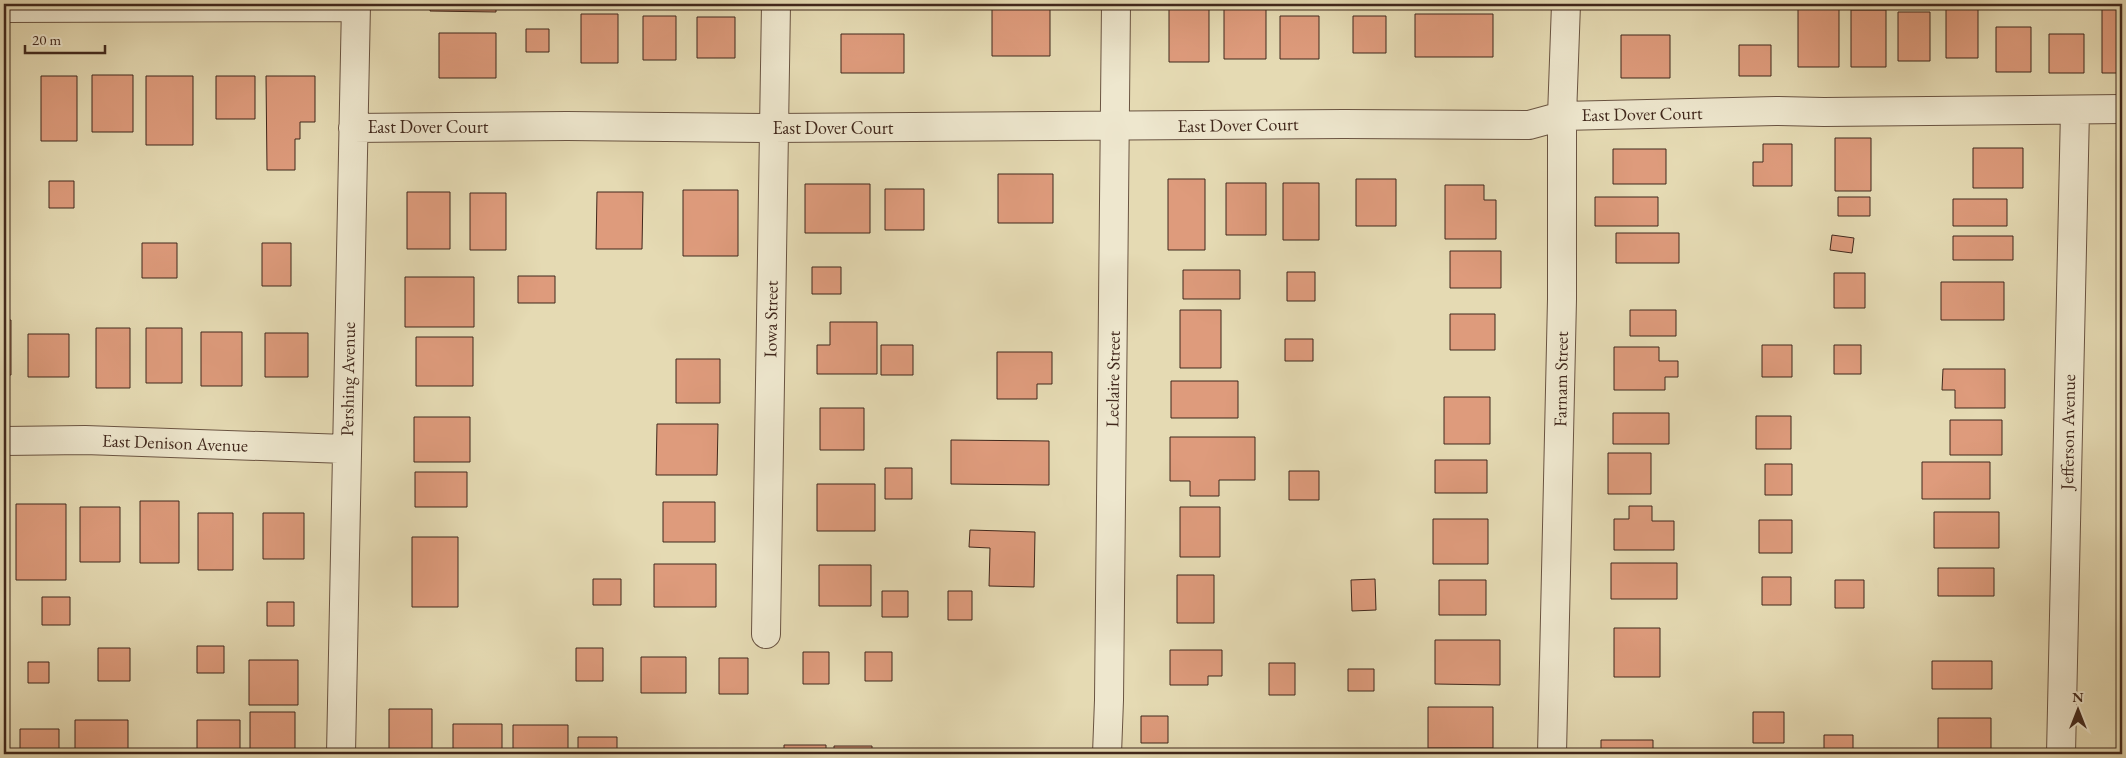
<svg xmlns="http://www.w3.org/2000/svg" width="2126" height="758" viewBox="0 0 2126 758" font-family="'EB Garamond',serif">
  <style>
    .building { fill: #de9b7c; stroke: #41281c }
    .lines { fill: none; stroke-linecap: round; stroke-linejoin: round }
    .minor-casing { stroke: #6a5442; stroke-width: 30 }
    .minor { stroke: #eee7ce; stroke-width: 28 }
    .labels { text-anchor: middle; stroke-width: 4; stroke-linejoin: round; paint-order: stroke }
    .street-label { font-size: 18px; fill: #41281c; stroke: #eee7ce }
  </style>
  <rect width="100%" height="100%" fill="#e5dab3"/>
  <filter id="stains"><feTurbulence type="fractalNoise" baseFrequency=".004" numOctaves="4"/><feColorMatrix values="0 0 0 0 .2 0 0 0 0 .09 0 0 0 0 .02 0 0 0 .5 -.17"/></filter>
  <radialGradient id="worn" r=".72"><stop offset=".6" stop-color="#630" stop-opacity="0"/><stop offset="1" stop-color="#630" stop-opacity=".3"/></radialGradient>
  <!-- building -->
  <path class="building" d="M 431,4 L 496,4 L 496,12 L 430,11 Z
    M 855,4 L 891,4 L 891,6 L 855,5 Z
    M 992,4 L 1019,4 L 1019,7 L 1050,7 L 1050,56 L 992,56 Z
    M 1169,4 L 1209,4 L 1209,62 L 1169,62 Z
    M 1798,4 L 1839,4 L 1839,67 L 1798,67 Z
    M 2102,4 L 2122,4 L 2122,73 L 2102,73 Z
    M 1224,6 L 1266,6 L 1266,59 L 1224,59 Z
    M 1946,6 L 1978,6 L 1978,58 L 1946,58 Z
    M 1851,10 L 1886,10 L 1886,67 L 1851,67 Z
    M 1898,12 L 1930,12 L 1930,61 L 1898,61 Z
    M 581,14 L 618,14 L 618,63 L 581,63 Z
    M 1415,14 L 1493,14 L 1493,57 L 1415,57 Z
    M 643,16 L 676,16 L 676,60 L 643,60 Z
    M 1280,16 L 1319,16 L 1319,59 L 1280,59 Z
    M 1353,16 L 1386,16 L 1386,53 L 1353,53 Z
    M 697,17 L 735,17 L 735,58 L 697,58 Z
    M 1996,27 L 2031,27 L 2031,72 L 1996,72 Z
    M 526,29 L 549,29 L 549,52 L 526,52 Z
    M 439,33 L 496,33 L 496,78 L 439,78 Z
    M 841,34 L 904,34 L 904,73 L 841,73 Z
    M 2049,34 L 2084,34 L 2084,73 L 2049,73 Z
    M 1621,35 L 1670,35 L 1670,78 L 1621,78 Z
    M 1739,45 L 1771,45 L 1771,76 L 1739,76 Z
    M 92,75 L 133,75 L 133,132 L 92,132 Z
    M 41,76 L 77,76 L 77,141 L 41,141 Z
    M 146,76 L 193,76 L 193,145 L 146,145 Z
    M 216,76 L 255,76 L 255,119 L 216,119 Z
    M 266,76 L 315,76 L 315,122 L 300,122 L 300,139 L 295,139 L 295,170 L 267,170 Z
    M 1835,138 L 1871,138 L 1871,191 L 1835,191 Z
    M 2117,143 L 2122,143 L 2122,189 L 2117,189 Z
    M 1763,144 L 1792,144 L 1792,186 L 1753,186 L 1753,162 L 1763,162 Z
    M 1973,148 L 2023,148 L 2023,188 L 1973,188 Z
    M 1613,149 L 1666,149 L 1666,184 L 1613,184 Z
    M 998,174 L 1053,174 L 1053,223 L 998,223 Z
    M 1168,179 L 1205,179 L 1205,250 L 1168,250 Z
    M 1356,179 L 1396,179 L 1396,226 L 1356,226 Z
    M 49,181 L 74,181 L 74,208 L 49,208 Z
    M 1226,183 L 1266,183 L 1266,235 L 1226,235 Z
    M 1283,183 L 1319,183 L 1319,240 L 1283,240 Z
    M 805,184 L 870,184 L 870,233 L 805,233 Z
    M 1445,185 L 1484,185 L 1484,200 L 1496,200 L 1496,239 L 1445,239 Z
    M 885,189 L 924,189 L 924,230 L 885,230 Z
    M 683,190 L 738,190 L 738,256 L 683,256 Z
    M 407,192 L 450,192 L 450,249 L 407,249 Z
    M 597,192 L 643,192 L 642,249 L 596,249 Z
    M 470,193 L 506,193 L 506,250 L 470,250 Z
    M 1595,197 L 1658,197 L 1658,226 L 1595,226 Z
    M 1838,197 L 1870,197 L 1870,216 L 1838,216 Z
    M 1953,199 L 2007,199 L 2007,226 L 1953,226 Z
    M 2120,219 L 2122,219 L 2122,257 L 2120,257 Z
    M 1616,233 L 1679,233 L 1679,263 L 1616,263 Z
    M 1832,235 L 1854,238 L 1852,253 L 1830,250 Z
    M 1953,236 L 2013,236 L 2013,260 L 1953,260 Z
    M 142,243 L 177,243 L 177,278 L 142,278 Z
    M 262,243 L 291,243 L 291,286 L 262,286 Z
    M 1450,251 L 1501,251 L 1501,288 L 1450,288 Z
    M 812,267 L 841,267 L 841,294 L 812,294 Z
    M 1183,270 L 1240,270 L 1240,299 L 1183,299 Z
    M 1287,272 L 1315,272 L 1315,301 L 1287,301 Z
    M 1834,273 L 1865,273 L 1865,308 L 1834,308 Z
    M 518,276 L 555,276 L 555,303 L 518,303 Z
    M 405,277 L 474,277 L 474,327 L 405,327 Z
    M 1941,282 L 2004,282 L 2004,320 L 1941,320 Z
    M 1180,310 L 1221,310 L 1221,368 L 1180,368 Z
    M 1630,310 L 1676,310 L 1676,336 L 1630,336 Z
    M 1450,314 L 1495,314 L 1495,350 L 1450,350 Z
    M 4,320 L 11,320 L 11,375 L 4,375 Z
    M 830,322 L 877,322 L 877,374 L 817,374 L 817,345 L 830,345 Z
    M 96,328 L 130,328 L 130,388 L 96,388 Z
    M 146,328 L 182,328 L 182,383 L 146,383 Z
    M 201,332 L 242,332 L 242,386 L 201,386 Z
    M 265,333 L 308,333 L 308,377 L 265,377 Z
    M 28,334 L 69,334 L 69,377 L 28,377 Z
    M 416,337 L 473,337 L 473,386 L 416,386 Z
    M 1285,339 L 1313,339 L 1313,361 L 1285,361 Z
    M 881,345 L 913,345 L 913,375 L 881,375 Z
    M 1762,345 L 1792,345 L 1792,377 L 1762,377 Z
    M 1834,345 L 1861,345 L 1861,374 L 1834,374 Z
    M 1614,347 L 1659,347 L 1659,361 L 1678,361 L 1678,377 L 1665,377 L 1665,390 L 1614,390 Z
    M 997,352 L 1052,352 L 1052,384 L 1037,384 L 1037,399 L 997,399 Z
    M 676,359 L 720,359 L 720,403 L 676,403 Z
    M 1943,369 L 2005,369 L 2005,408 L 1955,408 L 1955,390 L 1942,390 Z
    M 1171,381 L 1238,381 L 1238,418 L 1171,418 Z
    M 1444,397 L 1490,397 L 1490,444 L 1444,444 Z
    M 820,408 L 864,408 L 864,450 L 820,450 Z
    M 1613,413 L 1669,413 L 1669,444 L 1613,444 Z
    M 1756,416 L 1791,416 L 1791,449 L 1756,449 Z
    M 414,417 L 470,417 L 470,462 L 414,462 Z
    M 1950,420 L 2002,420 L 2002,455 L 1950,455 Z
    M 657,424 L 718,424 L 717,475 L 656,475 Z
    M 1170,437 L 1255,437 L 1255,480 L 1219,480 L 1219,496 L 1190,496 L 1190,481 L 1170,481 Z
    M 951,440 L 1049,441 L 1049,485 L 951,484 Z
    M 1608,453 L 1651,453 L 1651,494 L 1608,494 Z
    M 1435,460 L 1487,460 L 1487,493 L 1435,493 Z
    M 1922,462 L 1990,462 L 1990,499 L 1922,499 Z
    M 1765,464 L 1792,464 L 1792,495 L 1765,495 Z
    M 885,468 L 912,468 L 912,499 L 885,499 Z
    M 1289,471 L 1319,471 L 1319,500 L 1289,500 Z
    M 415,472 L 467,472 L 467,507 L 415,507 Z
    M 817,484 L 875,484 L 875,531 L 817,531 Z
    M 140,501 L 179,501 L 179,563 L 140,563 Z
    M 663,502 L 715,502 L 715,542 L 663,542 Z
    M 16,504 L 66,504 L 66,580 L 16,580 Z
    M 1629,506 L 1652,506 L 1652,521 L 1674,521 L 1674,550 L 1614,550 L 1614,519 L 1629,519 Z
    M 80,507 L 120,507 L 120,562 L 80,562 Z
    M 1180,507 L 1220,507 L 1220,557 L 1180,557 Z
    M 4,511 L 8,511 L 8,588 L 4,588 Z
    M 1934,512 L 1999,512 L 1999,548 L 1934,548 Z
    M 198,513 L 233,513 L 233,570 L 198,570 Z
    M 263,513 L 304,513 L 304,559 L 263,559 Z
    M 1433,519 L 1488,519 L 1488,564 L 1433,564 Z
    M 1759,520 L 1792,520 L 1792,553 L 1759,553 Z
    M 970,530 L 1035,532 L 1034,587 L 989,586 L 990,548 L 969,547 Z
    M 412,537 L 458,537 L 458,607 L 412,607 Z
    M 1611,563 L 1677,563 L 1677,599 L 1611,599 Z
    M 654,564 L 716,564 L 716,607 L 654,607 Z
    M 819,565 L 871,565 L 871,606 L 819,606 Z
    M 1938,568 L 1994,568 L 1994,596 L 1938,596 Z
    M 1177,575 L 1214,575 L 1214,623 L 1177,623 Z
    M 1762,577 L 1791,577 L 1791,605 L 1762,605 Z
    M 593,579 L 621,579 L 621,605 L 593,605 Z
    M 1375,579 L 1376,610 L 1352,611 L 1351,580 Z
    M 1439,580 L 1486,580 L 1486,615 L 1439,615 Z
    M 1835,580 L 1864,580 L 1864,608 L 1835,608 Z
    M 882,591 L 908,591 L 908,617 L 882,617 Z
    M 948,591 L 972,591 L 972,620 L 948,620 Z
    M 42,597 L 70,597 L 70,625 L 42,625 Z
    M 267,602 L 294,602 L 294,626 L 267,626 Z
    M 1614,628 L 1660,628 L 1660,677 L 1614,677 Z
    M 1435,640 L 1500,640 L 1500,685 L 1435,684 Z
    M 197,646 L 224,646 L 224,673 L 197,673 Z
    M 98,648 L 130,648 L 130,681 L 98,681 Z
    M 576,648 L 603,648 L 603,681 L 576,681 Z
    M 1170,650 L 1222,650 L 1222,676 L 1208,676 L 1208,685 L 1170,685 Z
    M 803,652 L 829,652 L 829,684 L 803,684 Z
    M 865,652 L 892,652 L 892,681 L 865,681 Z
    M 641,657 L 686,657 L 686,693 L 641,693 Z
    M 719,658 L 748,658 L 748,694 L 719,694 Z
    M 249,660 L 298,660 L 298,705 L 249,705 Z
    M 1932,661 L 1992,661 L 1992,689 L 1932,689 Z
    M 28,662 L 49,662 L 49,683 L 28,683 Z
    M 1269,663 L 1295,663 L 1295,695 L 1269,695 Z
    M 1348,669 L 1374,669 L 1374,691 L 1348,691 Z
    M 2121,671 L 2122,671 L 2122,705 L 2121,705 Z
    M 1428,707 L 1493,707 L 1493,748 L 1428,748 Z
    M 389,709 L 432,709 L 432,754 L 389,754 Z
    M 250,712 L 295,712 L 295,754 L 250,754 Z
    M 1753,712 L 1784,712 L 1784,743 L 1753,743 Z
    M 1141,716 L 1168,716 L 1168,743 L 1141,743 Z
    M 1938,718 L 1991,718 L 1991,754 L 1938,754 Z
    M 75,720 L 128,720 L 128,754 L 75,754 Z
    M 197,720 L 240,720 L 240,754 L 197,754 Z
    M 4,724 L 6,724 L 6,754 L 4,754 Z
    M 453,724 L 502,724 L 502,754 L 453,754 Z
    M 2117,724 L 2122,724 L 2122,754 L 2117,754 Z
    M 513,725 L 568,725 L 568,754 L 513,754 Z
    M 20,729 L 59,729 L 59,754 L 20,754 Z
    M 1824,735 L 1853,735 L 1853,754 L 1824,754 Z
    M 578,737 L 617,737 L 617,754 L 578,754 Z
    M 1601,740 L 1653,740 L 1653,754 L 1601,754 Z
    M 784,745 L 826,745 L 826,754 L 784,754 Z
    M 834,746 L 872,746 L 872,754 L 834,754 Z
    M 636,751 L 674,751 L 674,754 L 636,754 Z"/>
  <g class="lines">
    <!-- minor casing -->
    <g class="minor-casing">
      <path id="minor" d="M 4,8 L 356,7
        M 353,128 L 567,126 L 773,128 L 1344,124 L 1529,125 L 1562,116 L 1776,111 L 1824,112 L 2122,109
        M 4,441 L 85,440 L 346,449
        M 766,634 L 776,4
        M 341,754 L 356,4
        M 1107,754 L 1109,700 L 1116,4
        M 1552,754 L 1562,299 L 1562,116 L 1566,4
        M 2061,754 L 2075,110"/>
    </g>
    <!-- minor -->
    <use href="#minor" class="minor"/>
  </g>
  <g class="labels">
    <!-- street labels -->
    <g class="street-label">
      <text transform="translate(1642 114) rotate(-1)" y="6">East Dover Court</text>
      <text transform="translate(1238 125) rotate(-1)" y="6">East Dover Court</text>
      <text x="428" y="133">East Dover Court</text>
      <text x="833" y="134">East Dover Court</text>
      <text transform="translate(771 319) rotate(-89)" y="6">Iowa Street</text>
      <text transform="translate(348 379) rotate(-89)" y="6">Pershing Avenue</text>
      <text transform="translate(1113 379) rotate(-89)" y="6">Leclaire Street</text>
      <text transform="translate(1561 379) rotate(-89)" y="6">Farnam Street</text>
      <text transform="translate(2068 432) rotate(-89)" y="6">Jefferson Avenue</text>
      <text transform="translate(175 443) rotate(2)" y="6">East Denison Avenue</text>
    </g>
  </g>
  <!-- margin -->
  <rect width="2126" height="758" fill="none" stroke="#e5dab3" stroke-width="20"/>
  <rect x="5" y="5" width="2116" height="748" fill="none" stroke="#41281c" stroke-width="2.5"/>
  <rect x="10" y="10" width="2106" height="738" fill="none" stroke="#41281c"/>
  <!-- north arrow -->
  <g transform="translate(2078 710)" stroke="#eee7ce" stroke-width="4" paint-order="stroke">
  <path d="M0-4L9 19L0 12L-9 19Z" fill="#41281c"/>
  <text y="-8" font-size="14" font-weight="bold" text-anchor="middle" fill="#41281c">N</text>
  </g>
  <!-- scale -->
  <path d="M25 45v8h80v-8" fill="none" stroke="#41281c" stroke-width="2.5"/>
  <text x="32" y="45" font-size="15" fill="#41281c" stroke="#eee7ce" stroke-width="4" paint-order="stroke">20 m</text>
  <rect width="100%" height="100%" filter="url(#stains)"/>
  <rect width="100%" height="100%" fill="url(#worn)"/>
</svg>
